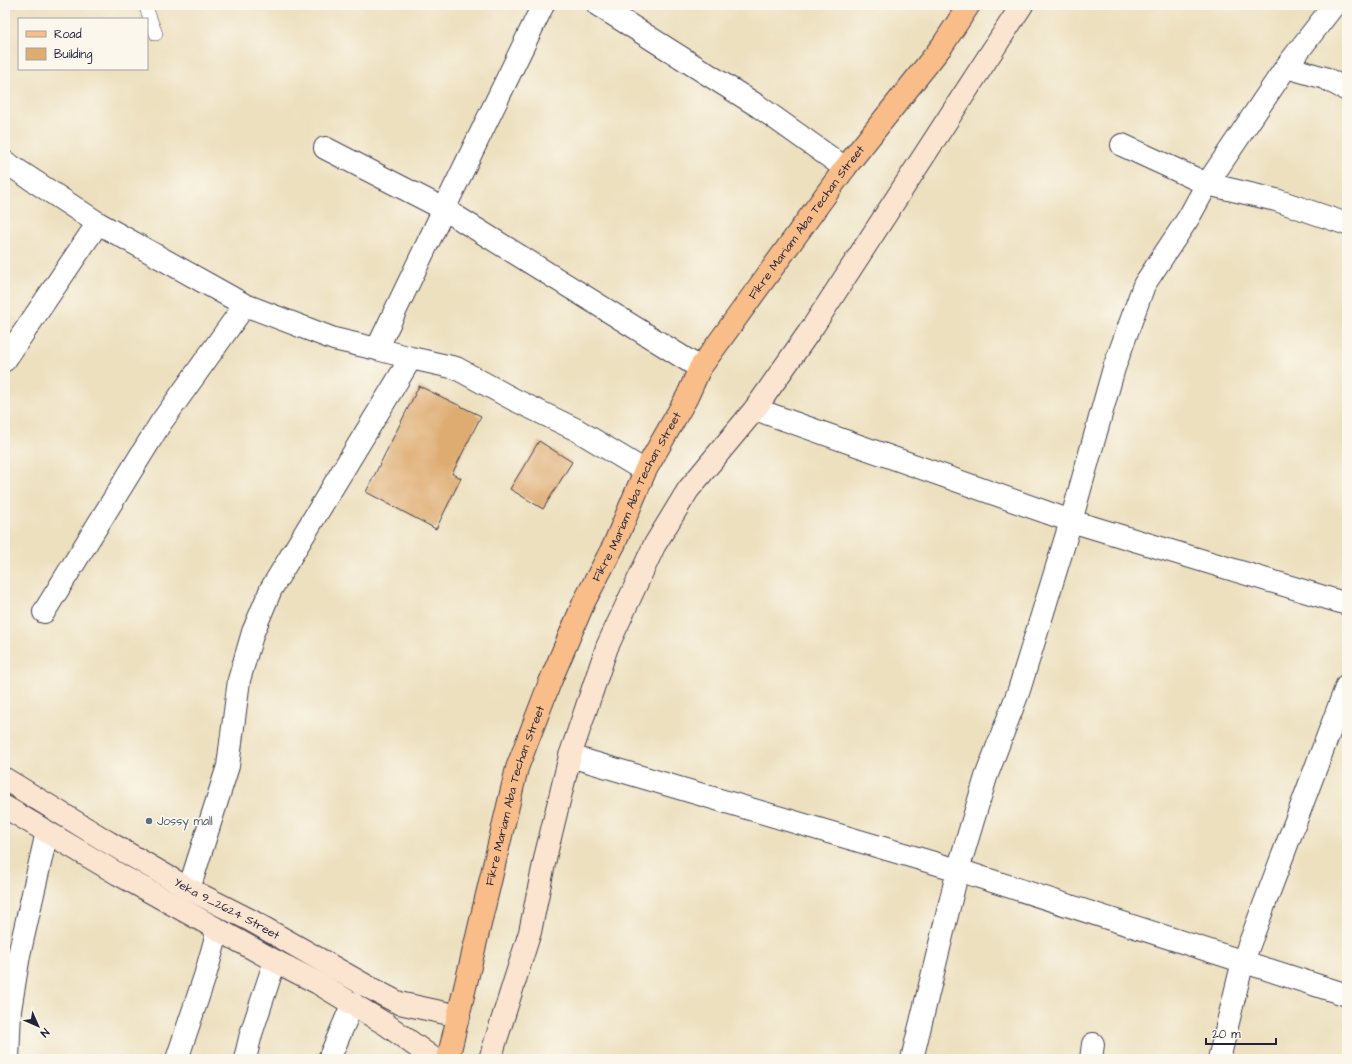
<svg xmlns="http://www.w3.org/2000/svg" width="1352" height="1064" viewBox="0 0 1352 1064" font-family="'Architects Daughter',sans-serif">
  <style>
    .built { fill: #f1d5bd }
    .building { fill: #deab71 }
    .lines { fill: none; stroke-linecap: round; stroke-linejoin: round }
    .lane-casing { stroke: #403e4f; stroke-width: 14 }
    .street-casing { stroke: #403e4f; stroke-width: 24 }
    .secondary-casing { stroke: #403e4f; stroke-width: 24 }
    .primary-casing { stroke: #403e4f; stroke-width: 24 }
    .lane { stroke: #fff; stroke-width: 13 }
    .street { stroke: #fff; stroke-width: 22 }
    .secondary { stroke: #fce5d0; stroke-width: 22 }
    .primary { stroke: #f8bd89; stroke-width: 22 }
    .service-dot { fill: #5c6f8a; stroke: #fbf7ec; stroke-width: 1.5 }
    .labels { text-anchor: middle; stroke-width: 3.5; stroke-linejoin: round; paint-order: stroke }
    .street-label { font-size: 12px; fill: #22223b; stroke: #fbf7ec }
    .service-label { font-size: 12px; fill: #4e5e75; stroke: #fbf7ec; text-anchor: start }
  </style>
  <rect width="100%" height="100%" fill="#fbf7ec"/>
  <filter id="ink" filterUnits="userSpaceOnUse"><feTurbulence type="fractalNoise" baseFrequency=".025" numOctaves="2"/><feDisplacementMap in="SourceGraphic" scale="8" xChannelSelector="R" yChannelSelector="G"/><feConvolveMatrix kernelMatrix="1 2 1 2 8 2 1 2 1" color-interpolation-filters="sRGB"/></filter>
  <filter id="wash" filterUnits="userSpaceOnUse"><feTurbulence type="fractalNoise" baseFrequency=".012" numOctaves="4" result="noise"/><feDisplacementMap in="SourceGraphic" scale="16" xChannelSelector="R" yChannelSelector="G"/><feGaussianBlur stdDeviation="0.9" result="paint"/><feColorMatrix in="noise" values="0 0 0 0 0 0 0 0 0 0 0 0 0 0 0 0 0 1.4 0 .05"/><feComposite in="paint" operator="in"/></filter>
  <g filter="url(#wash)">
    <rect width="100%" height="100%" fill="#ede0bf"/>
    <!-- built -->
    <path class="built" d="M 5,5 L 20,5 L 5,29 Z"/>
    <g id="blocks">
      <!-- building -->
      <path class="building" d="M 419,386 L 481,416 L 452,474 L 461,478 L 436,529 L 366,492 Z
        M 539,441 L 572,462 L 543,509 L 510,489 Z"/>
    </g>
  </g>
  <g filter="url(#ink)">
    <use href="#blocks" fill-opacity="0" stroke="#403e4f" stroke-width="1"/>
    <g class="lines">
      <!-- lane casing -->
      <g class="lane-casing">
        <path id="lane" d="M 145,5 L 156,34"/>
      </g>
      <!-- street casing -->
      <g class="street-casing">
        <path id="street" d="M 543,5 L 444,209 L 700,368
          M 598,5 L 758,106 L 845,168
          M 1286,67 L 1325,78 L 1347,90
          M 1122,145 L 1207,184 L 1276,200 L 1347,224
          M 325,148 L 444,209 L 377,349
          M 5,162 L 98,223 L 245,305 L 334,339 L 377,349 L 411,358 L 456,368 L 513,399 L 577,430 L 645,471
          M 5,360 L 98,223
          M 755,409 L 1071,521 L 1347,604
          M 44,612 L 160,424 L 245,305
          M 570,756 L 958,870 L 1347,995
          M 189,889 L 228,766 L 239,680 L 253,632 L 271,589 L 411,358
          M 8,1059 L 10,1010 L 19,955 L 47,832
          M 177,1059 L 205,976 L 218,930
          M 245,1059 L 251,1034 L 275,961
          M 329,1059 L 353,1003
          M 912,1059 L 958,870 L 986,777 L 1019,690 L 1071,521 L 1114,368 L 1144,285 L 1189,217 L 1207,184 L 1286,67 L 1334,5
          M 1091,1059 L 1093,1044
          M 1219,1059 L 1243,961 L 1347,685"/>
      </g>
      <!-- secondary casing -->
      <g class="secondary-casing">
        <g id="secondary">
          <path id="s1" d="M 5,779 L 108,842 L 189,889 L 250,920 L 372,989 L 399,1003 L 459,1016"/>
          <path d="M 5,807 L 118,874 L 275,961 L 318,983 L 387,1025 L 434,1059"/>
          <path d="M 490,1059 L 530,932 L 546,854 L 570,756 L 607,647 L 654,546 L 688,490 L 755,409 L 814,325 L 1022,5"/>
        </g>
      </g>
      <!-- primary casing -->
      <g class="primary-casing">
        <g id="primary">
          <path id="s2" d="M 448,1059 L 517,768 L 550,682 L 584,602 L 614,545 L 645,471 L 687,397 L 700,368 L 845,168 L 942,46 L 969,5"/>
        </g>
      </g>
      <!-- lane -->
      <use href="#lane" class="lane"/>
      <!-- street -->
      <use href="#street" class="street"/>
      <!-- secondary -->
      <use href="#secondary" class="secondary"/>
      <!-- primary -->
      <use href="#primary" class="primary"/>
    </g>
  </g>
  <!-- markers -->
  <circle class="service-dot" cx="149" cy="821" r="4"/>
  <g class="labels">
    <!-- street labels -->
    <g class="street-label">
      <text dy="4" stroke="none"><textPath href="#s2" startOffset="920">Fikre Mariam Aba Techan Street</textPath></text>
      <text dy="4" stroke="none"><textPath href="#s2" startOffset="596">Fikre Mariam Aba Techan Street</textPath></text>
      <text dy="4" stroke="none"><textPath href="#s2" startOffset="272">Fikre Mariam Aba Techan Street</textPath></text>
      <text dy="4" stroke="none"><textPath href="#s1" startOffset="257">Yeka 9_2624 Street</textPath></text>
    </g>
    <!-- service labels -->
    <g class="service-label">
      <text x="157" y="825">Jossy mall</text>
    </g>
  </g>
  <!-- margin -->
  <rect width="1352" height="1064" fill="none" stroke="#fbf7ec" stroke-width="20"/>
  <!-- legend -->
  <rect x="18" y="18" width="130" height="52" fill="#fbf7ec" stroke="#a4a2a5"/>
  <rect x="26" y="31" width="20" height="6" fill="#f8bd89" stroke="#a4a2a5"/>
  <text x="54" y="38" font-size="12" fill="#22223b">Road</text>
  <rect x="26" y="48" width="20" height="12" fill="#deab71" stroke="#a4a2a5"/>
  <text x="54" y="58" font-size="12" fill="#22223b">Building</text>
  <!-- north arrow -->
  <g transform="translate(38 1026) rotate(135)" stroke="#fbf7ec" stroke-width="3" paint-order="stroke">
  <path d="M0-3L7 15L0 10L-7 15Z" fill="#22223b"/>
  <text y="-6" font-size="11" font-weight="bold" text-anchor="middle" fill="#22223b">N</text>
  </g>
  <!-- scale -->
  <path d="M1206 1038v6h70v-6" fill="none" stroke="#22223b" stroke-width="2"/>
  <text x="1212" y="1038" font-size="12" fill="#22223b" stroke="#fbf7ec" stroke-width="3" paint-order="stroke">20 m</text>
</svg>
